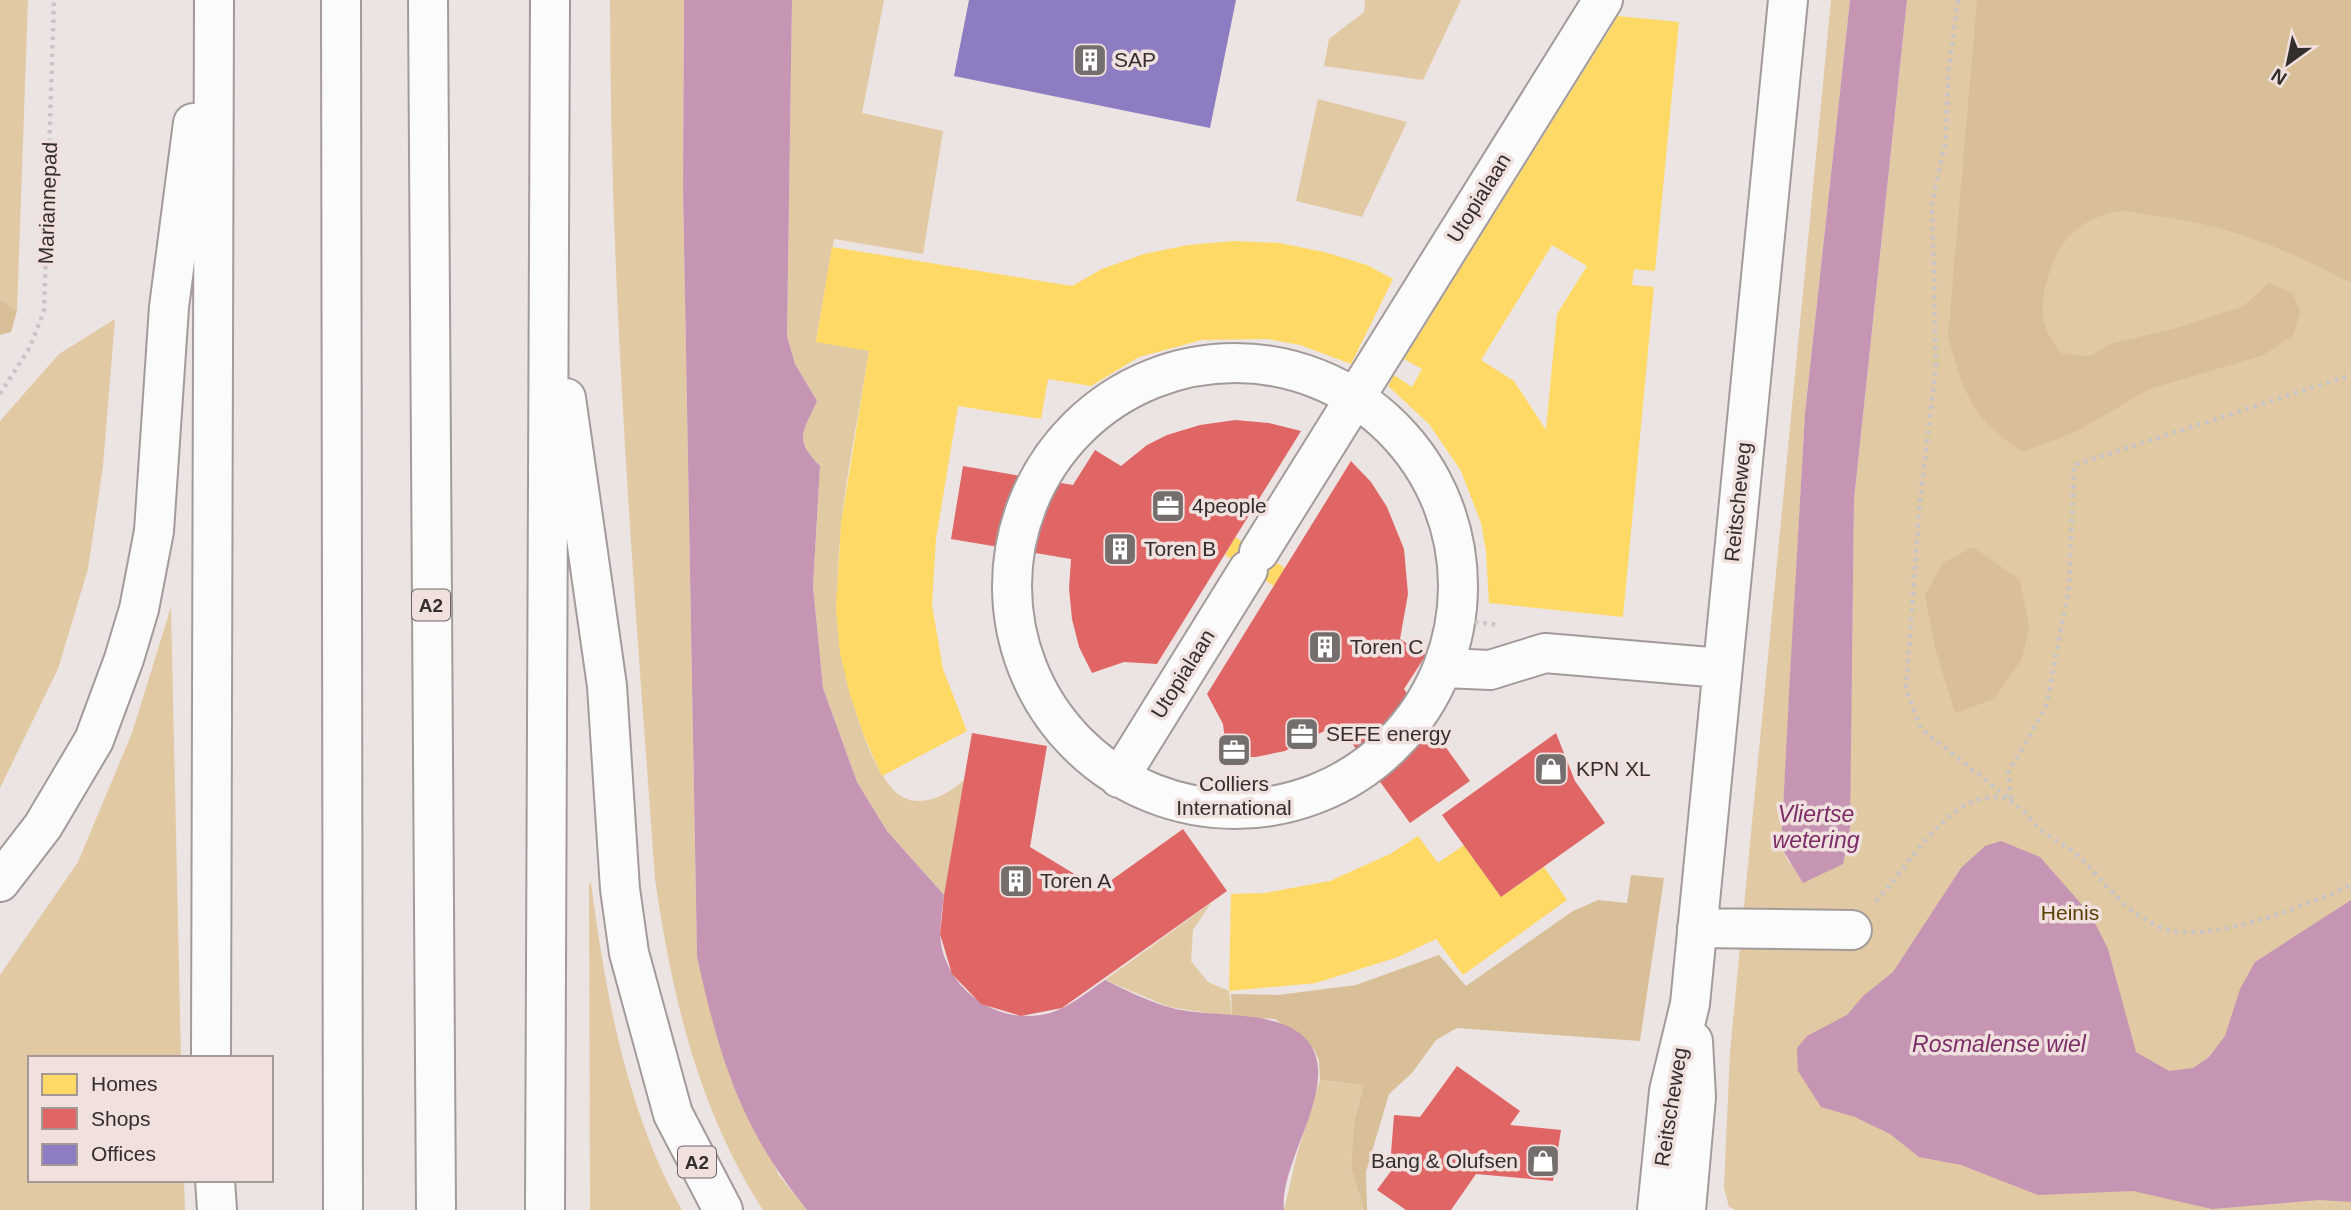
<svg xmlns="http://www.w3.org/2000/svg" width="2351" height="1210" viewBox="0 0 2351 1210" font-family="Arial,sans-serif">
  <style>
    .green { fill: #e1c9a4 }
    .forest { fill: #d8bf97 }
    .water { fill: #c695b4 }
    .homes { fill: #ffd966; fill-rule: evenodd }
    .shops { fill: #e06666 }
    .offices { fill: #8e7cc3 }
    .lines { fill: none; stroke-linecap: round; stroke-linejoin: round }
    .minor-casing { stroke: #a29b9a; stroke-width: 42 }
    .highway-casing { stroke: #a29b9a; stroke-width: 42 }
    .path { stroke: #c8c5c4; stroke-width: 4.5; stroke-dasharray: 3.5 5; stroke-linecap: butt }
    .minor { stroke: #fcfbfb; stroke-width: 38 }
    .highway { stroke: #fcfbfb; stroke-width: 38 }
    .labels { text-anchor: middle; stroke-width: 7; stroke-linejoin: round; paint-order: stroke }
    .shield { fill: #f0e0de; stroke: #6c6362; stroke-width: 2 }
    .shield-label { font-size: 19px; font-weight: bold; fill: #342e2d }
    .poi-label { font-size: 21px; fill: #342e2d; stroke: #f0e0de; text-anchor: start }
    .street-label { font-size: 21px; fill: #342e2d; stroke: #f0e0de }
    .park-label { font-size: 21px; fill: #5a3f02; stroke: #f0e0de }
    .water-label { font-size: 23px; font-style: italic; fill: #7c2c67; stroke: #f0e0de }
  </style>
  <rect width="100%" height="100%" fill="#ece4e2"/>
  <!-- green -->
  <path class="green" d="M 0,0 L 28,0 L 17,311 L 0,299 Z
    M 610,0 L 684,0 L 683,187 L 697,957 L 778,1174 L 807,1210 L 763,1210 C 698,1109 672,996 655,879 C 634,586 610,294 610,0 Z
    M 792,0 L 884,0 L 862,113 L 943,131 L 923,254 L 834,239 L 816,341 L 869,351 C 849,475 816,595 858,719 C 865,741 875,767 890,786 C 911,813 943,799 964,780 L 944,895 L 887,831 L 857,782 L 823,688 L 813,586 L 820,466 C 793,438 803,433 817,401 L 795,364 L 787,336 Z
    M 1365,0 L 1461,0 L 1423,80 L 1324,66 L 1329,39 L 1364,12 Z
    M 1831,0 L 1850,0 L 1805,413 L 1781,847 L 1790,864 L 1852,650 L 1854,500 L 1907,0 L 2351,0 L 2351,1210 L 1736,1210 L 1729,1207 L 1724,1188 L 1730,1052 Z
    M 1318,99 L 1407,122 L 1362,217 L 1296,201 Z
    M 115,319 L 103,466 L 88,569 L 58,669 L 0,788 L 0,421 L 59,354 Z
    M 171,607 L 181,1058 L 30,1058 L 30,1180 L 184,1180 L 185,1210 L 0,1210 L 0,975 L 78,862 L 132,733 Z
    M 589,883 L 591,883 C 606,995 626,1110 682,1210 L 590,1210 Z
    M 1211,903 L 1193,930 L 1191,961 L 1208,982 L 1229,991 L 1232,1017 L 1169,1007 L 1105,980 Z
    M 1320,1080 L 1364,1085 L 1354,1121 L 1351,1168 L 1364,1210 L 1284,1210 L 1297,1154 Z"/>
  <!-- forest -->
  <path class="forest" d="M 1977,0 L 2351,0 L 2351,283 C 2288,249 2222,223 2150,215 C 2139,214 2124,209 2113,212 C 2083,219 2059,240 2050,270 C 2039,308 2037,322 2062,354 L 2091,356 L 2110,344 L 2176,328 L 2242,307 L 2269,283 L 2293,293 L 2300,312 L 2293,335 L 2264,355 L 2150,389 L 2075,432 L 2023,452 C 1971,418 1964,394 1948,336 Z
    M 0,299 L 17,311 L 11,332 L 0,335 Z
    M 1973,547 L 2020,580 L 2029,627 L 2022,659 L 1994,699 L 1955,713 L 1936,651 L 1925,595 L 1943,563 Z
    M 1631,875 L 1664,878 L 1640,1041 L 1457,1028 L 1436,1040 L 1412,1073 L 1389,1094 L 1366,1172 L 1367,1210 L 1364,1210 L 1351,1168 L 1354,1121 L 1364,1085 L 1320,1080 L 1319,1061 L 1314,1049 L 1275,1019 L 1232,1017 L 1231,994 L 1278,995 L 1356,985 L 1439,955 L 1466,986 L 1573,911 L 1598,900 L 1627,903 Z"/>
  <!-- water -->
  <path class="water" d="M 684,0 L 792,0 L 787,336 L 795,364 L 817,401 C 803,433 793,438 820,466 L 813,586 L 823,688 L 857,782 L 887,831 L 944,895 C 942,913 938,931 942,949 C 954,996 1003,1026 1050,1013 C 1070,1007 1087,992 1105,980 C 1125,990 1146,1000 1168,1007 C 1209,1019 1277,1008 1305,1038 C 1346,1080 1278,1161 1284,1210 L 807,1210 C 740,1127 720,1059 697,957 L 683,187 Z
    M 1850,0 L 1907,0 L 1854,500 L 1850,828 L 1843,864 L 1803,883 L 1781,847 L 1790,675 L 1805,413 Z
    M 2001,841 L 2040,857 L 2091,915 L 2108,949 L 2136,1052 L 2169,1071 L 2193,1068 L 2209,1057 L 2225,1036 L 2240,989 L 2255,962 L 2351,900 L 2351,1202 L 2320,1200 L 2212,1209 L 2133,1191 L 2038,1195 L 1961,1165 L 1919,1157 L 1890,1134 L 1855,1117 L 1821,1107 L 1798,1071 L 1797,1048 L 1807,1036 L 1847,1015 L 1863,996 L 1893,972 L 1961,868 L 1985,846 Z"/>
  <!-- homes -->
  <path class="homes" d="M 1618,16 L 1679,22 L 1655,271 L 1634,269 L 1632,285 L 1654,287 L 1623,617 L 1489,603 L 1486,551 L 1481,523 L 1461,471 L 1429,424 L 1388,386 L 1394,375 L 1412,387 L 1422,369 L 1404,359 ZM 1552,245 L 1587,266 L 1557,314 L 1546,430 L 1514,381 L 1481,360 Z
    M 1234,241 L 1279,243 L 1324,252 L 1367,265 L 1393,279 L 1351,364 L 1300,345 L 1268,339 L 1202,340 L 1139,357 L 1091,386 L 1048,379 L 1041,419 L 958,406 L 936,539 L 932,605 L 943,669 L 967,731 L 882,776 L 864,736 L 850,695 L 840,653 L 836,609 L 841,523 L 869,351 L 816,342 L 832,247 L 1072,286 L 1102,269 L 1144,254 L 1188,245 Z
    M 1235,537 L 1285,568 L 1274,586 L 1225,555 Z
    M 1418,836 L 1438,863 L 1464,845 L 1501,897 L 1544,867 L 1567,900 L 1463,975 L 1436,939 L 1398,957 L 1316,983 L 1229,991 L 1231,894 L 1265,893 L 1330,881 L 1390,854 Z"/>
  <!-- shops -->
  <path class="shops" d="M 1235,420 L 1269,423 L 1301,431 L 1157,664 L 1124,662 L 1092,673 L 1079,647 L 1072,619 L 1069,589 L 1071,559 L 951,539 L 963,466 L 1073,485 L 1095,450 L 1121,466 L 1147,445 L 1167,435 L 1200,425 Z
    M 1351,461 L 1371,482 L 1387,507 L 1404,549 L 1408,594 L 1400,639 L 1426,655 L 1404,689 L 1470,781 L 1410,823 L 1338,724 L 1285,751 L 1256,757 L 1227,757 L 1223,724 L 1207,694 Z
    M 972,733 L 1047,746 L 1030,847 L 1063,867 L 1099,889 L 1183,829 L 1227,891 L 1062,1008 L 1021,1016 L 981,1004 L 952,974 L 940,934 L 944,895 Z
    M 1556,733 L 1575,781 L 1605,823 L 1501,897 L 1442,815 Z
    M 1457,1066 L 1520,1111 L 1510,1125 L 1561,1130 L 1553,1181 L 1476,1174 L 1451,1210 L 1406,1210 L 1377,1190 L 1394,1167 L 1390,1166 L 1394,1115 L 1420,1117 Z"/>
  <!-- offices -->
  <path class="offices" d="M 969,0 L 1236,0 L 1210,128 L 954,76 Z"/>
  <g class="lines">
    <!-- minor casing -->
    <g class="minor-casing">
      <path id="minor" d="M1012 586a223 223 0 1 1 446 0a223 223 0 1 1-446 0Z
        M 1259,552 L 1603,0
        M 1445,668 L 1490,670 L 1545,653 L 1721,668
        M 1119,778 L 1248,570
        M 1697,928 L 1852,930
        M 1657,1210 L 1669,1091 L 1690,1004 L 1788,0
        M 1686,1210 L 1696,1097 L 1693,1041"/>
    </g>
    <!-- highway casing -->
    <g class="highway-casing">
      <path id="highway" d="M 341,0 L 343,1210
        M 428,0 L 436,1210
        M 566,398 L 607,686 L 620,889 L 629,953 L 673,1114 L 723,1210
        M 0,882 L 43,826 L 94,740 L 124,659 L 139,609 L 154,531 L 169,307 L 193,123
        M 211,1058 L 214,0
        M 215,1180 L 217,1210
        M 545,1210 L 550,0"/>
    </g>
    <!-- path -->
    <path class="path" d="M 1958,0 L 1948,75 L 1946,139 L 1932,203 L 1936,366 L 1920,501 L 1906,689 L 1921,729 L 2011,800
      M 0,394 L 30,347 L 44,311 L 54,0
      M 1458,620 L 1500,625
      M 2011,799 L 2008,773 L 2046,707 L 2069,588 L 2074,465 L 2351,375
      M 1876,901 C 1907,869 1943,800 1992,797 C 2013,795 2026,815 2039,828 C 2051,839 2066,845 2078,856 C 2100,876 2117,903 2143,918 C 2151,923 2163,930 2172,931 C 2223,939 2305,906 2351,885"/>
    <!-- minor -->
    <use href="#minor" class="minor"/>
    <!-- highway -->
    <use href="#highway" class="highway"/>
  </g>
  <!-- icons -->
  <defs>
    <g id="building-square" transform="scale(1.75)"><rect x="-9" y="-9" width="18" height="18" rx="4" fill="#746e6c" stroke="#f0e0de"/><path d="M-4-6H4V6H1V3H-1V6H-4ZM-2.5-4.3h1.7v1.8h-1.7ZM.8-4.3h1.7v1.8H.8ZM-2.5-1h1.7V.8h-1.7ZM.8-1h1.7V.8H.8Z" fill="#fff"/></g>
    <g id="office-square" transform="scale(1.75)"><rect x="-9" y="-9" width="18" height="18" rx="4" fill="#746e6c" stroke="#f0e0de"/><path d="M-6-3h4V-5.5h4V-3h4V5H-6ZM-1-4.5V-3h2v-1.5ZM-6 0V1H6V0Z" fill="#fff"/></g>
    <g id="shop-square" transform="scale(1.75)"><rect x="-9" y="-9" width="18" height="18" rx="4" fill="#746e6c" stroke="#f0e0de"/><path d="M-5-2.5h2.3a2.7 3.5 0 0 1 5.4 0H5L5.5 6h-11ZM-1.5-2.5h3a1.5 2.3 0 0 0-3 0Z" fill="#fff"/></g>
  </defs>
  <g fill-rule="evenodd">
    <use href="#building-square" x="1090" y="60"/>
    <use href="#office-square" x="1168" y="506"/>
    <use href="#building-square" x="1120" y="549"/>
    <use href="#building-square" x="1325" y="647"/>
    <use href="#office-square" x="1302" y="734"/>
    <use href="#office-square" x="1234" y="750"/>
    <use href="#shop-square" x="1551" y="769"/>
    <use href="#building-square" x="1016" y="881"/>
    <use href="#shop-square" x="1543" y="1161"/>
  </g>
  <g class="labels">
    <!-- shield labels -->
    <g class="shield">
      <rect x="412" y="589.5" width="38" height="31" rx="5"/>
      <rect x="678" y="1146.5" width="38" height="31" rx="5"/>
    </g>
    <g class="shield-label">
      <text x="431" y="612">A2</text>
      <text x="697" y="1169">A2</text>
    </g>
    <!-- poi labels -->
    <g class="poi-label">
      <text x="1114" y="67">SAP</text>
      <text x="1192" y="513">4people</text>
      <text x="1144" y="556">Toren B</text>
      <text x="1350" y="654">Toren C</text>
      <text x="1326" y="741">SEFE energy</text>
      <text x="1576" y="776">KPN XL</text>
      <text x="1234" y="791" text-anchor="middle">Colliers<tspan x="1234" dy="24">International</tspan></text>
      <text x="1040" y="888">Toren A</text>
      <text x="1518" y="1168" text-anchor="end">Bang &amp; Olufsen</text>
    </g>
    <!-- street labels -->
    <g class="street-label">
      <text transform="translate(1479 198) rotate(-58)" y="7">Utopialaan</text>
      <text transform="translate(48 203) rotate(-88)" y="7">Mariannepad</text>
      <text transform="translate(1738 502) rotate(-84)" y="7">Reitscheweg</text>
      <text transform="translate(1183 674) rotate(-58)" y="7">Utopialaan</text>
      <text transform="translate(1671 1107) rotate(-81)" y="7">Reitscheweg</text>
    </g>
    <!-- park labels -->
    <g class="park-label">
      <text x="2070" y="920">Heinis</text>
    </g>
    <!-- water labels -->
    <g class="water-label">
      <text x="1816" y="822">Vliertse<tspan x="1816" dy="26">wetering</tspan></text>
      <text x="1999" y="1052">Rosmalense wiel</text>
    </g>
  </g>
  <!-- legend -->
  <rect x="28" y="1056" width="245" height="126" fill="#f0e0de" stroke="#a59997" stroke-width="2"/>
  <rect x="42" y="1074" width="35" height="21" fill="#ffd966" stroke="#a59997" stroke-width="2"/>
  <text x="91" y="1091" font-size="21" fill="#342e2d">Homes</text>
  <rect x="42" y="1108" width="35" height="21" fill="#e06666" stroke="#a59997" stroke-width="2"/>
  <text x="91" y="1126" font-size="21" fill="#342e2d">Shops</text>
  <rect x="42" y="1144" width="35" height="21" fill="#8e7cc3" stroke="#a59997" stroke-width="2"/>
  <text x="91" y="1161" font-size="21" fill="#342e2d">Offices</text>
  <!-- north arrow -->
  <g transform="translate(2288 63) rotate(213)" stroke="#f0e0de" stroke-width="5" paint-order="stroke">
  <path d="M0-5L12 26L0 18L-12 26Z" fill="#342e2d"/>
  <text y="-10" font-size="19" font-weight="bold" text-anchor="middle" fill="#342e2d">N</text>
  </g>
</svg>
